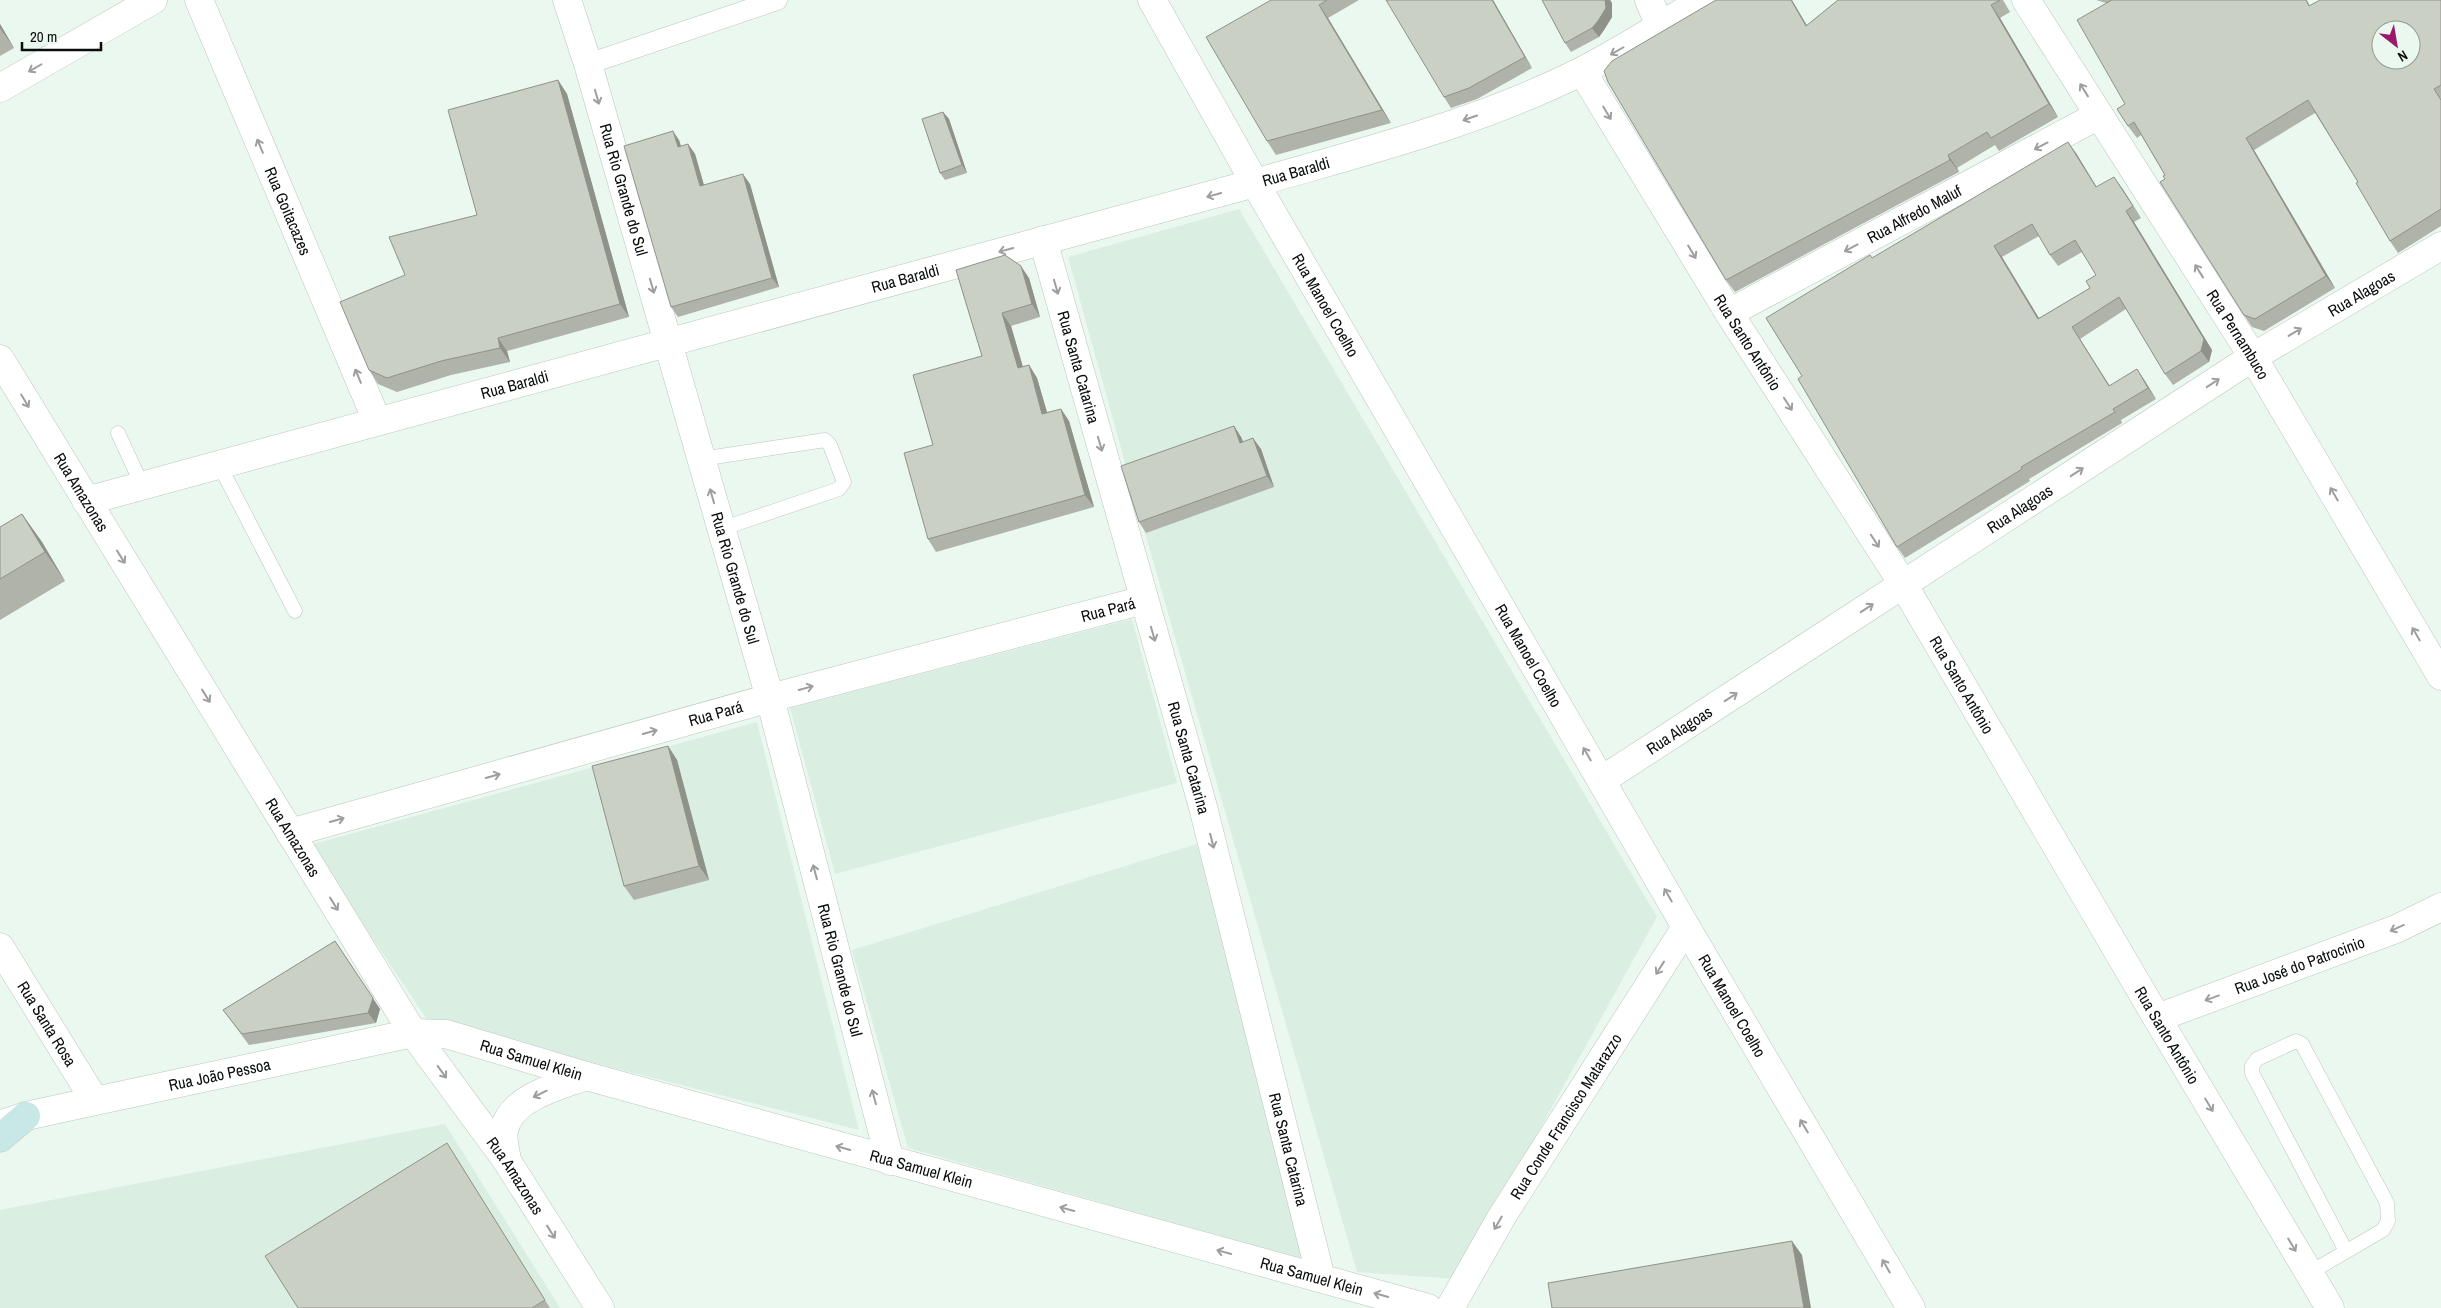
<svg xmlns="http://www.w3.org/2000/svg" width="2441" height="1308" viewBox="0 0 2441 1308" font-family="'Archivo Narrow',sans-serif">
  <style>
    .built { fill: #daeee2 }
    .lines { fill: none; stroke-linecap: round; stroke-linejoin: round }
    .service-casing { stroke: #b9c6be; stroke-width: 15 }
    .pedestrian-casing { stroke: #b9c6be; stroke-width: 21 }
    .minor-casing { stroke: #b9c6be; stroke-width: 29 }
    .tertiary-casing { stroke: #b9c6be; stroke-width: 29 }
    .secondary-casing { stroke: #b9c6be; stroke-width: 29 }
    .service { stroke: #fff; stroke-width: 14 }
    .pedestrian { stroke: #fff; stroke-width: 20 }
    .minor { stroke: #fff; stroke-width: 28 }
    .tertiary { stroke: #fff; stroke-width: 28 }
    .secondary { stroke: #c8e7e7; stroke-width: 28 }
    .wall { fill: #afb3a9; fill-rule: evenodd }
    .shaded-wall { fill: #8e9289 }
    .building { fill: #cbd0c4; stroke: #8e9289; fill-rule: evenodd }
    .oneway { stroke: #9d9e9d }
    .labels { text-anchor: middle; stroke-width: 4; stroke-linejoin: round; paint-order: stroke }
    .street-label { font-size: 16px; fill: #090d0b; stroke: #ebf8f0 }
  </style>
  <rect width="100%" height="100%" fill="#ebf8f0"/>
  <!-- built -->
  <path class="built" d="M 1239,209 L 1657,917 L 1457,1279 L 1357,1272 L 1129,477 L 1068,257 Z
    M 1132,619 L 1177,783 L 835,874 L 790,708 Z
    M 757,722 L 859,1130 L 428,1021 L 310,845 Z
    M 1197,844 L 1313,1262 L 908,1148 L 852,950 Z
    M 445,1124 L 560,1308 L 0,1308 L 0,1210 Z"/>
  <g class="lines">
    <!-- service casing -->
    <g class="service-casing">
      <path id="service" d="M 118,433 L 142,485
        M 701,459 L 825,440 L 830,445 L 844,482 L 839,489 L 721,529
        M 221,464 L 223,472 L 295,611
        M 2309,1273 L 2383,1230 L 2388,1221 L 2387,1203 L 2302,1044 L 2296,1041 L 2257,1059 L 2252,1066 L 2252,1073 L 2346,1251"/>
    </g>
    <!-- pedestrian casing -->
    <g class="pedestrian-casing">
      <path id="pedestrian" d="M 588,64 L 777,0"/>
    </g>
    <!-- minor casing -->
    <g class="minor-casing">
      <g id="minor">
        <path id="s1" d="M 199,0 L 377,421"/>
        <path d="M 0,88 L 153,0"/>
        <path id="s2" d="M 1043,240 L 1203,807 L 1321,1278"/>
        <path id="s3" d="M 1729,313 L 2099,115"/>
        <path id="s4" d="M 290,833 L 770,698 L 1144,600"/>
        <path id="s5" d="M 0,947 L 95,1101"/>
        <path id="s6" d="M 2157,1018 L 2396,929 L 2441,907"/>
      </g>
    </g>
    <!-- tertiary casing -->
    <g class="tertiary-casing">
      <g id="tertiary">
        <path id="s7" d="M 567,0 L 588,64 L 770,698 L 890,1161"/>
        <path id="s8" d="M 1152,0 L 1255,183 L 1686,927 L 1911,1308"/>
        <path d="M 1649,0 L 1660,26"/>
        <path id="s9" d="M 2026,0 L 2253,357 L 2441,676"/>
        <path id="s10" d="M 1582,71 L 1729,313 L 1903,584 L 2157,1018 L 2330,1308"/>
        <path id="s11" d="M 0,359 L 413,1033 L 507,1161 L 600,1308"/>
        <path id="s12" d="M 86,501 L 1255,183 C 1365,151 1479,123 1582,71 C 1623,50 1663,24 1703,0"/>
        <path id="s13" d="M 1602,780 L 2253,357 L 2441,246"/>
        <path id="s14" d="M 5,1123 L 26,1116 L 95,1101 L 413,1033 L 446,1034 L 586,1076 L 1428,1308"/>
        <path d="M 507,1161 C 506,1152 502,1139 504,1130 C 511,1097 559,1086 586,1076"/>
        <path id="s15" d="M 1450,1308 L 1501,1218 L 1686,927"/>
      </g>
    </g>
    <!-- secondary casing -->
    <g class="secondary-casing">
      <path id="secondary" d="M 0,1138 L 26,1116"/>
    </g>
    <!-- service -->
    <use href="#service" class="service"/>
    <!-- pedestrian -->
    <use href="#pedestrian" class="pedestrian"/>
    <!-- minor -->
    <use href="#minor" class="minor"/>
    <!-- tertiary -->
    <use href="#tertiary" class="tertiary"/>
    <!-- secondary -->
    <use href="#secondary" class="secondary"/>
  </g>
  <!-- wall -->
  <path class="wall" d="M 1271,0 L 1359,0 L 1328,18 L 1391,123 L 1276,155 L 1267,141 Z
    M 1493,0 L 1532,68 L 1477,99 L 1451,108 L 1444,97 Z
    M 1542,0 L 1610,0 L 1612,3 L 1612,17 L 1604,30 L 1599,37 L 1571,52 L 1565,43 Z
    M 1838,0 L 2003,0 L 2010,12 L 2000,18 L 2058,117 L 1999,151 L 1995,145 L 1957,168 L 1959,172 L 1735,292 L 1726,280 L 1807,25 Z
    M 2096,0 L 2307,0 L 2310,6 L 2441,0 L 2441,226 L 2398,253 L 2390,241 L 2358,182 L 2315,113 L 2254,150 L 2335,288 L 2264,331 L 2252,327 L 2244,315 L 2165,179 L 2165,175 L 2141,135 L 2137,138 L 2128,126 L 2125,104 L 2106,3 Z
    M 0,24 L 14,48 L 0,56 Z
    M 558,80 L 567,94 L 629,317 L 507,351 L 510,362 L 451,375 L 397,392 L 378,384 L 369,370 L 405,275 L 477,215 Z
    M 943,112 L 949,119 L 967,173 L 945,180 L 940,173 Z
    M 679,140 L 681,146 L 688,144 L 695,154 L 704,185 L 750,184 L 779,287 L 678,317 L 671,307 Z
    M 2076,153 L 2096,187 L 2122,188 L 2141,218 L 2134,222 L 2212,350 L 2209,362 L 2173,385 L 2165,374 L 2126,309 L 2080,339 L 2110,386 L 2137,369 L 2156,399 L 2121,420 L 2122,423 L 2029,479 L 2030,481 L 1905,558 L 1897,547 L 1802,376 L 1872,258 ZM 2039,236 L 2050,255 L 2058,266 L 2082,252 L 2096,275 L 2090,288 L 2039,318 L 2002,257 Z
    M 956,270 L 1029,278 L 1040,317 L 1011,326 L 1023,367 L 1029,365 L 1037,378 L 1047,412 L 1061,409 L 1069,421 L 1094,507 L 936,552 L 928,539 L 933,445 L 982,356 Z
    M 1234,426 L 1241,437 L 1243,441 L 1261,449 L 1274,487 L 1146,533 L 1139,522 Z
    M 22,514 L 42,542 L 65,581 L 0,620 L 0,527 Z
    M 668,746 L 677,760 L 709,880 L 634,900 L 624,886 Z
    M 335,941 L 380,1009 L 376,1023 L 249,1045 L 223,1010 Z
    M 454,1154 L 550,1308 L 298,1308 Z"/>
  <!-- shaded-wall -->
  <path class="shaded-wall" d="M 1492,0 L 1493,0 L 1532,68 L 1525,57 Z
    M 1605,0 L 1610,0 L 1612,3 L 1612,17 L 1604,30 L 1599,37 L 1592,28 Z
    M 1791,0 L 1792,0 L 1815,39 L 1806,26 Z
    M 1319,5 L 1328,18 L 1391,123 L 1382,110 Z
    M 1991,5 L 2000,18 L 2058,117 L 2049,104 Z
    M 0,24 L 14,48 L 0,28 Z
    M 558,80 L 567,94 L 629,317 L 620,304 Z
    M 943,112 L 949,119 L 967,173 L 962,165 Z
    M 673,131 L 679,140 L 684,157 L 678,147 Z
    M 2246,138 L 2254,150 L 2335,288 L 2326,276 Z
    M 2068,142 L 2076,153 L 2104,199 L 2096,187 Z
    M 688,144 L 695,154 L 707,196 L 700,186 Z
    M 1948,155 L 1957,168 L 1959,172 L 1950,160 Z
    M 743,174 L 750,184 L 779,287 L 772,278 Z
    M 2114,177 L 2122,188 L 2141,218 L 2133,206 Z
    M 2126,211 L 2134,222 L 2212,350 L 2209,362 L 2201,351 Z
    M 1994,246 L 2002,257 L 2046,330 L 2038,319 Z
    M 1021,266 L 1029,278 L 1040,317 L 1032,304 Z
    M 1002,313 L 1011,326 L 1027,381 L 1018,368 Z
    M 2072,327 L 2080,339 L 2117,398 L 2109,386 Z
    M 498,338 L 507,351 L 510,362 L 500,348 Z
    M 1029,365 L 1037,378 L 1051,426 L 1042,414 Z
    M 2137,369 L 2145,381 L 2156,399 L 2148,388 Z
    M 1061,409 L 1069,421 L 1094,507 L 1085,495 Z
    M 1234,426 L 1241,437 L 1247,453 L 1240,443 Z
    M 1253,438 L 1261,449 L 1274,487 L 1267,476 Z
    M 22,514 L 42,542 L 65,581 L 45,552 Z
    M 668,746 L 677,760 L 709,880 L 699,866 Z
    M 335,941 L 380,1009 L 376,1023 L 368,1013 Z
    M 1792,1241 L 1802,1255 L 1811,1308 L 1804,1308 Z"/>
  <!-- building -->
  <path class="building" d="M 1271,0 L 1327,0 L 1319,5 L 1382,110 L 1267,141 L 1206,37 Z
    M 1386,0 L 1492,0 L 1525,57 L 1469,88 L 1444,97 Z
    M 1542,0 L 1605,0 L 1606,8 L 1598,21 L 1592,28 L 1565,43 Z
    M 1716,0 L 1791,0 L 1806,26 L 1838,0 L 2000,0 L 1991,5 L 2049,104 L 1991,138 L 1987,132 L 1948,155 L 1950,160 L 1726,280 L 1608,82 L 1604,71 L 1612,61 Z
    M 2112,0 L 2306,0 L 2309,6 L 2320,0 L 2441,0 L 2441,85 L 2434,89 L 2441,100 L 2441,209 L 2390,241 L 2356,183 L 2358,182 L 2308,100 L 2246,138 L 2326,276 L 2255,319 L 2244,315 L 2160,182 L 2165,179 L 2163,176 L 2165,175 L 2134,122 L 2128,126 L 2117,109 L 2125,104 L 2077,20 ZM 2381,30 L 2411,30 L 2411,60 L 2381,60 Z
    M 558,80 L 620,304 L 498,338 L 500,348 L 441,361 L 387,378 L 369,370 L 340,302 L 405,275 L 389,237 L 477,215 L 448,110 Z
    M 943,112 L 962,165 L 940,173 L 922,119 Z
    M 673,131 L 678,147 L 688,144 L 700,186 L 743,174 L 772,278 L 671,307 L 624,146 Z
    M 2068,142 L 2096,187 L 2114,177 L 2133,206 L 2126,211 L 2204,339 L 2201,351 L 2165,374 L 2119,297 L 2072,327 L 2109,386 L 2137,369 L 2148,388 L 2113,409 L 2115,412 L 2021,467 L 2022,469 L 1897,547 L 1798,379 L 1802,376 L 1766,318 L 1870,255 L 1872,258 ZM 2032,224 L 2050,255 L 2075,240 L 2096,275 L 2086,281 L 2090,288 L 2038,319 L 1994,246 Z
    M 1005,255 L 1021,266 L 1032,304 L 1002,313 L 1018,368 L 1029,365 L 1042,414 L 1061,409 L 1085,495 L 928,539 L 904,453 L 933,445 L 913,375 L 982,356 L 956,270 Z
    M 1234,426 L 1240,443 L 1253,438 L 1267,476 L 1139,522 L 1121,466 Z
    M 22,514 L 45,552 L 0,579 L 0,527 Z
    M 668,746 L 699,866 L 624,886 L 592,766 Z
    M 335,941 L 373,998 L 368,1013 L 242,1034 L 223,1010 Z
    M 447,1143 L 545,1300 L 532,1308 L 298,1308 L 265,1256 Z
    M 1792,1241 L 1804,1308 L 1552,1308 L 1548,1283 Z"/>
  <!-- one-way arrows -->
  <defs><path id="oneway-shaft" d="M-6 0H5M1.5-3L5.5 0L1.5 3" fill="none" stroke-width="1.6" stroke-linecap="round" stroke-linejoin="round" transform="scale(1.25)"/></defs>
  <g class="oneway">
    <use href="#oneway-shaft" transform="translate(1617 51) rotate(150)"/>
    <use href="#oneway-shaft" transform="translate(35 68) rotate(150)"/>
    <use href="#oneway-shaft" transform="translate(2084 90) rotate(-122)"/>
    <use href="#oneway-shaft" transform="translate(597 97) rotate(74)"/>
    <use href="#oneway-shaft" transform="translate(1607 113) rotate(59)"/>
    <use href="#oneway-shaft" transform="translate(1470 118) rotate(161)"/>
    <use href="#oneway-shaft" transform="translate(260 146) rotate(-113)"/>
    <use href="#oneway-shaft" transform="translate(2041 146) rotate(152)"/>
    <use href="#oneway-shaft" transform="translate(1214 195) rotate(165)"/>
    <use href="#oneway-shaft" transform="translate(1851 248) rotate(152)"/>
    <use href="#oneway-shaft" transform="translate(1006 250) rotate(165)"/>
    <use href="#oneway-shaft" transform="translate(1692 252) rotate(59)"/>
    <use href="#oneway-shaft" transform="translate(2199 271) rotate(-122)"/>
    <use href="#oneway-shaft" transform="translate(652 286) rotate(74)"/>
    <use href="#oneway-shaft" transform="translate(1056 287) rotate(74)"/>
    <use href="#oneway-shaft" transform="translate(2295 332) rotate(-31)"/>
    <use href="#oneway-shaft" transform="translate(358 376) rotate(-113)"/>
    <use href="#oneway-shaft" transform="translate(2213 383) rotate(-33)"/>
    <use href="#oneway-shaft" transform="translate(25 401) rotate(59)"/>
    <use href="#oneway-shaft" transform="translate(1788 404) rotate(57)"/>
    <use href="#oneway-shaft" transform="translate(1100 444) rotate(74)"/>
    <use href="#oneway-shaft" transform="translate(2077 472) rotate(-33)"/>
    <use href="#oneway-shaft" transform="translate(2334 494) rotate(-120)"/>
    <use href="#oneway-shaft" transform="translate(712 496) rotate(-106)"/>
    <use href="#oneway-shaft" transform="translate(1875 541) rotate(57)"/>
    <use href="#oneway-shaft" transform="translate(121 557) rotate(58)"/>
    <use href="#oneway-shaft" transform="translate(1867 608) rotate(-33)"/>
    <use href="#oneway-shaft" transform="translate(1153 634) rotate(74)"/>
    <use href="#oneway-shaft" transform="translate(2416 634) rotate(-120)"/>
    <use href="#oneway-shaft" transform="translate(806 688) rotate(-15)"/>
    <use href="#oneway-shaft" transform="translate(206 696) rotate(58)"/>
    <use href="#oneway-shaft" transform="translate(1731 697) rotate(-33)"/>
    <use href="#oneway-shaft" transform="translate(650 732) rotate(-16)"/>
    <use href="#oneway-shaft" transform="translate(1587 754) rotate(-120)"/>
    <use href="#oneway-shaft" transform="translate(493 776) rotate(-16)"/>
    <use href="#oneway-shaft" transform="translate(337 820) rotate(-16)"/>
    <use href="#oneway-shaft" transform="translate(1212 841) rotate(76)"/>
    <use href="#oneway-shaft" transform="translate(815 872) rotate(-105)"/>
    <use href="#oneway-shaft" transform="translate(1668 895) rotate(-120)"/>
    <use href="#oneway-shaft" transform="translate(334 904) rotate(58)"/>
    <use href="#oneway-shaft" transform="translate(2397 928) rotate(156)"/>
    <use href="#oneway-shaft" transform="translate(1660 968) rotate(122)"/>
    <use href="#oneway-shaft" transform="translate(2212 998) rotate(160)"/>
    <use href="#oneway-shaft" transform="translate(442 1072) rotate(54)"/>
    <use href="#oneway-shaft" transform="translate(540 1094) rotate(154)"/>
    <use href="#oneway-shaft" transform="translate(874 1097) rotate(-105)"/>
    <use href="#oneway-shaft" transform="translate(2209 1105) rotate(59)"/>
    <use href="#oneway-shaft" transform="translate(1804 1126) rotate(-121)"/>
    <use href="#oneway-shaft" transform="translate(843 1148) rotate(-164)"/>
    <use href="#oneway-shaft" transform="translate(1067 1209) rotate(-165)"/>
    <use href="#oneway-shaft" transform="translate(1498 1223) rotate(120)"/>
    <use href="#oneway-shaft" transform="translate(551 1232) rotate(58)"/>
    <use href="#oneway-shaft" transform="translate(2292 1245) rotate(59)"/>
    <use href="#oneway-shaft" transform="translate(1224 1252) rotate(-165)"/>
    <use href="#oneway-shaft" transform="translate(1886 1266) rotate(-120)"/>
    <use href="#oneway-shaft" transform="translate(1381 1295) rotate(-164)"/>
  </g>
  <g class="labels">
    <!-- street labels -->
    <g class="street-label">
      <text dy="6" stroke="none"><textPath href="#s12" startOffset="1254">Rua Baraldi</textPath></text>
      <text dy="6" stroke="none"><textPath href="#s7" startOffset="198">Rua Rio Grande do Sul</textPath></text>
      <text dy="6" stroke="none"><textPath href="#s1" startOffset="229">Rua Goitacazes</textPath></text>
      <text dy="6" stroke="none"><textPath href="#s3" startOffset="210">Rua Alfredo Maluf</textPath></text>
      <text dy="6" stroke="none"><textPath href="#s12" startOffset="849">Rua Baraldi</textPath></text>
      <text dy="6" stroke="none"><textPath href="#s13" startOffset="902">Rua Alagoas</textPath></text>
      <text dy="6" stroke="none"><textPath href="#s8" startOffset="351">Rua Manoel Coelho</textPath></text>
      <text dy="6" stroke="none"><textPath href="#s9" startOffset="396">Rua Pernambuco</textPath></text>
      <text dy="6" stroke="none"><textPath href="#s10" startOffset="318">Rua Santo Antônio</textPath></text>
      <text dy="6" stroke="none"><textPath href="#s2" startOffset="132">Rua Santa Catarina</textPath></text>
      <text dy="6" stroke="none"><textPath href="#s12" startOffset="444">Rua Baraldi</textPath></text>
      <text dy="6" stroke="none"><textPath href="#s11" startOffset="156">Rua Amazonas</textPath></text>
      <text dy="6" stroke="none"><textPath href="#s13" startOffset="498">Rua Alagoas</textPath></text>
      <text dy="6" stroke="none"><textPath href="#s7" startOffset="602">Rua Rio Grande do Sul</textPath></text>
      <text dy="6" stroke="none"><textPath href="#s4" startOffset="848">Rua Pará</textPath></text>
      <text dy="6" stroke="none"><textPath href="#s8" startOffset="756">Rua Manoel Coelho</textPath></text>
      <text dy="6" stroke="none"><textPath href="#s10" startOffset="722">Rua Santo Antônio</textPath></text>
      <text dy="6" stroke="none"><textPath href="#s4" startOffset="442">Rua Pará</textPath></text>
      <text dy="6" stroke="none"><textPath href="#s13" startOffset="92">Rua Alagoas</textPath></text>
      <text dy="6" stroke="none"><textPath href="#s2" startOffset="538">Rua Santa Catarina</textPath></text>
      <text dy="6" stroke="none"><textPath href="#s11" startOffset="561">Rua Amazonas</textPath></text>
      <text dy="6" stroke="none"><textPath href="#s6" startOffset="152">Rua José do Patrocinio</textPath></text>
      <text dy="6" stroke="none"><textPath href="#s7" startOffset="1008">Rua Rio Grande do Sul</textPath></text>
      <text dy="6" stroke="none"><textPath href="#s8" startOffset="1161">Rua Manoel Coelho</textPath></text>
      <text dy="6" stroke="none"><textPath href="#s5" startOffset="90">Rua Santa Rosa</textPath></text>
      <text dy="6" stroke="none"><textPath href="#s10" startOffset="1128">Rua Santo Antônio</textPath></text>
      <text dy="6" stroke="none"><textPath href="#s14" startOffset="540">Rua Samuel Klein</textPath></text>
      <text dy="6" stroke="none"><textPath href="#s14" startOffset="220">Rua João Pessoa</textPath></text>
      <text dy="6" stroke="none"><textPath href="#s15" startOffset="224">Rua Conde Francisco Matarazzo</textPath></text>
      <text dy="6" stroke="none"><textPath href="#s2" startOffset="942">Rua Santa Catarina</textPath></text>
      <text dy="6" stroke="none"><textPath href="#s14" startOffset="945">Rua Samuel Klein</textPath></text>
      <text dy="6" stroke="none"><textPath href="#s11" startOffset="966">Rua Amazonas</textPath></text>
      <text dy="6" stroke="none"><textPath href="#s14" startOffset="1350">Rua Samuel Klein</textPath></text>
    </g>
  </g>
  <!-- north arrow -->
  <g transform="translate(2396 45) rotate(149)"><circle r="24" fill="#ebf8f0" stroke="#919a94"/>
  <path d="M0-4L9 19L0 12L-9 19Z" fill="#9b186b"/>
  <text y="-8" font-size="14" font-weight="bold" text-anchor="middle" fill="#090d0b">N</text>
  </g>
  <!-- scale -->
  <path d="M22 42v8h79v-8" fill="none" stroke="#090d0b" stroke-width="2.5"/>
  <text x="30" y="42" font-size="15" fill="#090d0b" stroke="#ebf8f0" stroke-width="4" paint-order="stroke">20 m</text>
</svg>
